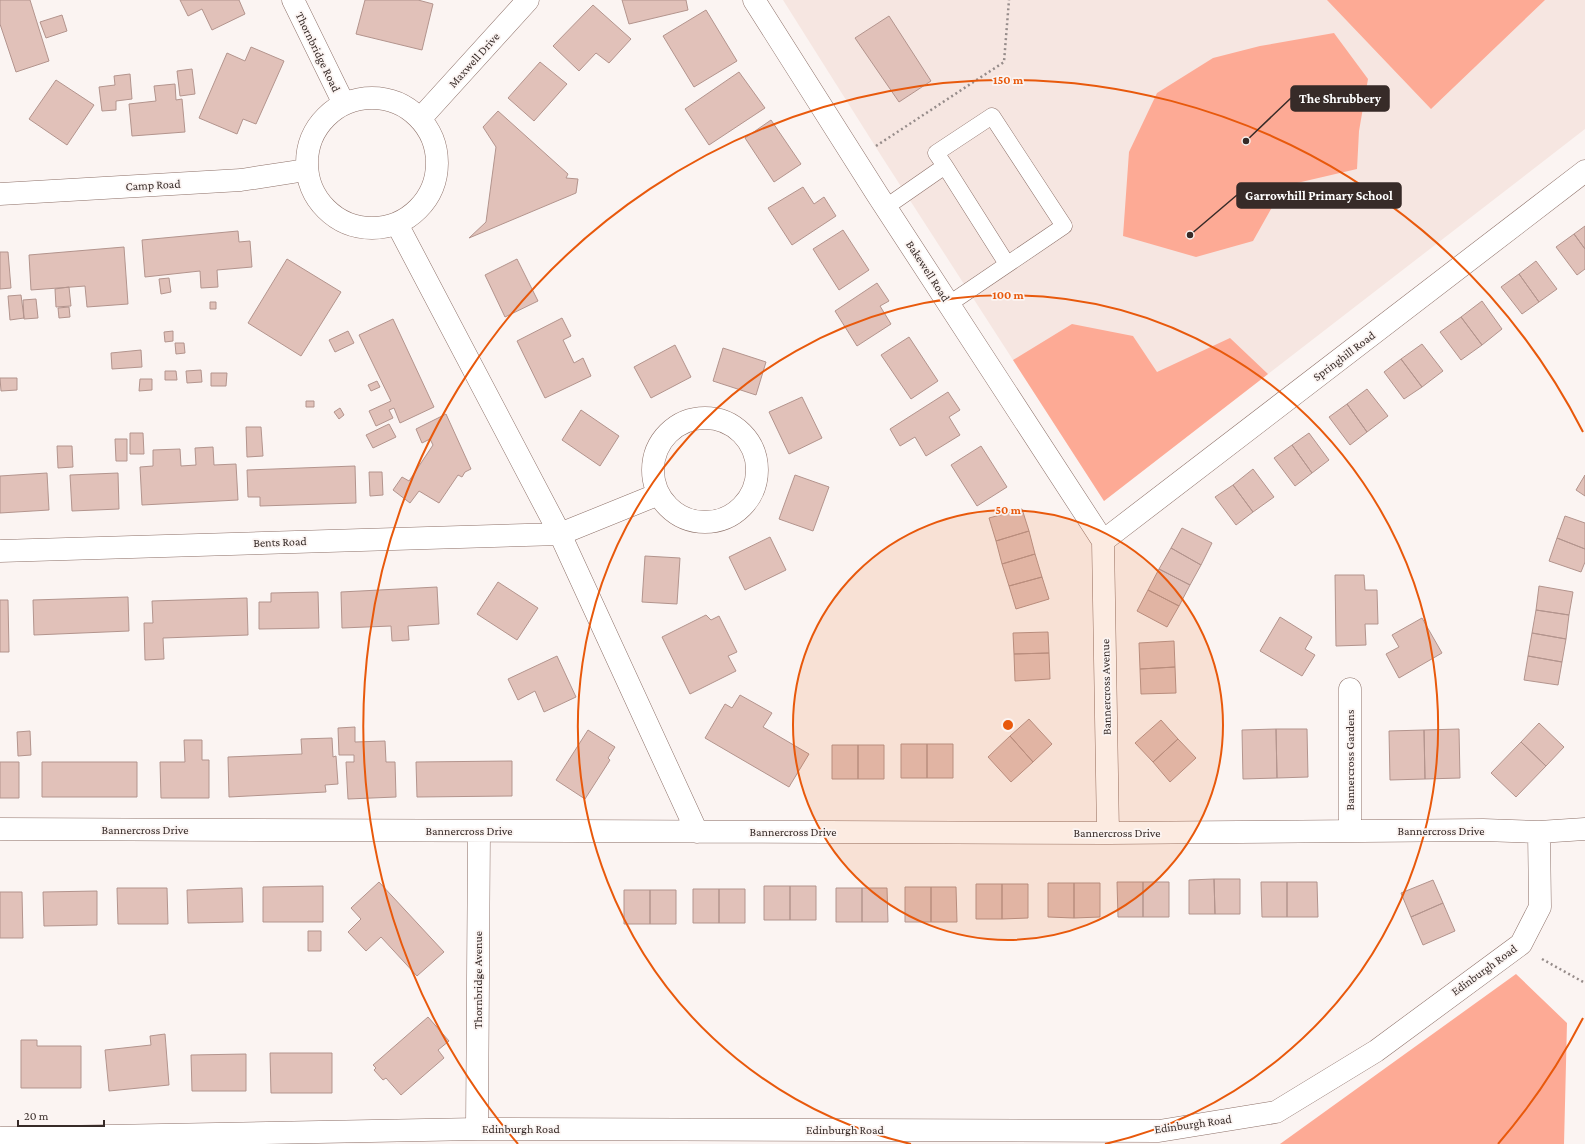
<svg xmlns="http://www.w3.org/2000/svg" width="1585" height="1144" viewBox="0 0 1585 1144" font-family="'Crimson Pro',serif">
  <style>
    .built { fill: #f6e6e1 }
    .green { fill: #fdaa95 }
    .building { fill: #e1c1b9; stroke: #b3948d }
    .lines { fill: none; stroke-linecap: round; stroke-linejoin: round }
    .service-casing { stroke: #8d7068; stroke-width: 17 }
    .minor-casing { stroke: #8d7068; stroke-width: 23 }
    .path { stroke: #968c8a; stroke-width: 2.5; stroke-dasharray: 2 3; stroke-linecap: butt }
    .service { stroke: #fff; stroke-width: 16 }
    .minor { stroke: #fff; stroke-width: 22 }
    .ring { fill: none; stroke: #e8590c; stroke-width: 2 }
    .labels { text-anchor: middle; stroke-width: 3.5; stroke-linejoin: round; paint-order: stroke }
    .street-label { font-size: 12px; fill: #372b28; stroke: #fbf4f2 }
    .centre { fill: #e8590c; stroke: #fbf4f2; stroke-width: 2 }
    .ring-label { font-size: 12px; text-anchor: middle; font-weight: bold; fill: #e8590c; stroke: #fbf4f2; stroke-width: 3.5; stroke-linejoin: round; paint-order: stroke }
    .leader { fill: none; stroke: #372b28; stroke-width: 1.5 }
    .callout-dot { fill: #372b28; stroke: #fbf4f2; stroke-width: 1.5 }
    .callout { fill: #372b28; stroke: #372b28; stroke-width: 1.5 }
    .callout-label { font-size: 13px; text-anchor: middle; font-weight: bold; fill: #fff }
  </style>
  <rect width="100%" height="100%" fill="#fbf4f2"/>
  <!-- built -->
  <path class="built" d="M 783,0 L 1585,0 L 1585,129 L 1104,501 L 882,157 Z"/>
  <!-- green -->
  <path class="green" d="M 1327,0 L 1545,0 L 1431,109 Z
    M 1334,33 L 1368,79 L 1359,131 L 1357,169 L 1284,186 L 1253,241 L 1196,257 L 1123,236 L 1129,152 L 1157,93 L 1213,58 L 1260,46 Z
    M 1072,324 L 1133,336 L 1157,372 L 1230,338 L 1268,374 L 1104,501 L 1013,360 Z
    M 1516,974 L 1567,1023 L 1564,1144 L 1280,1144 Z"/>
  <!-- building -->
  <path class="building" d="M 0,0 L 30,0 L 49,61 L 16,72 L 0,24 Z
    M 180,0 L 239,0 L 245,14 L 212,30 L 202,9 L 188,16 Z
    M 365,0 L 418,0 L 433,4 L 422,50 L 356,34 Z
    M 622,0 L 686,0 L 688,10 L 629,24 Z
    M 593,5 L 631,39 L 609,63 L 596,53 L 579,71 L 553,46 Z
    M 706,10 L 737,61 L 694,87 L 663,36 Z
    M 62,15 L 67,31 L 46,38 L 40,22 Z
    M 889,16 L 931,81 L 899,102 L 855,38 Z
    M 251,47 L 284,61 L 256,124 L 243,119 L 237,134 L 199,118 L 227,53 L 245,61 Z
    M 540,62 L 567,84 L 534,121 L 508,98 Z
    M 192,69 L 195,94 L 180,96 L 177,71 Z
    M 739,72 L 765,108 L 709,145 L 685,109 Z
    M 130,74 L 132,99 L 116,101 L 116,110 L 102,111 L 99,87 L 115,85 L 114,76 Z
    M 56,80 L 94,105 L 67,145 L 29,119 Z
    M 175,84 L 176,100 L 182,99 L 185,132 L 132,136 L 129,104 L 156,101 L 154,86 Z
    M 498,111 L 568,174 L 566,178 L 578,179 L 576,193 L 469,238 L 486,222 L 496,147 L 483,127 Z
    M 771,120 L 801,164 L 774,182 L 745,138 Z
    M 803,187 L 814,204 L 824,197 L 836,216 L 792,245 L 768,208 Z
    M 1585,226 L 1585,249 L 1574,234 Z
    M 843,230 L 869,270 L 839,290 L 813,249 Z
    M 238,231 L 239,242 L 250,241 L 252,267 L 217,270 L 218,287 L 201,288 L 200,271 L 145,277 L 142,240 Z
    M 1574,234 L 1585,249 L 1585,269 L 1577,275 L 1556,247 Z
    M 124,247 L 128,304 L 87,307 L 85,286 L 31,290 L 29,255 Z
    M 0,252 L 8,252 L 11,288 L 0,289 Z
    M 287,259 L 341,292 L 301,356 L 248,323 Z
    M 517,259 L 538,301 L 505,317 L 485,275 Z
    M 1536,261 L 1557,289 L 1539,302 L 1519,274 Z
    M 1519,274 L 1539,302 L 1522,314 L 1501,287 Z
    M 169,278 L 171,292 L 161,294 L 159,279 Z
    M 877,283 L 889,301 L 880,306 L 891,324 L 857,346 L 835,311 Z
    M 69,287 L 71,306 L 56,307 L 55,289 Z
    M 21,295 L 24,318 L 10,320 L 8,296 Z
    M 36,299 L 38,318 L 24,319 L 23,300 Z
    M 1482,301 L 1502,329 L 1482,345 L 1461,317 Z
    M 210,302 L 216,302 L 216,309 L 210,309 Z
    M 69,307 L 70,317 L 59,318 L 58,308 Z
    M 1461,317 L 1482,345 L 1461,360 L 1440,332 Z
    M 562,318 L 571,336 L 563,340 L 574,363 L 583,358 L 591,376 L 545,398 L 517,341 Z
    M 393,319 L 434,407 L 400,423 L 394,408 L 389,410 L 393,418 L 376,426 L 369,411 L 391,401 L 359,335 Z
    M 173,331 L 173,341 L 165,342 L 164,332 Z
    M 348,331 L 354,343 L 335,352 L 329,340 Z
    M 909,337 L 938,381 L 911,399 L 881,355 Z
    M 175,343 L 184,343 L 185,353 L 176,354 Z
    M 1422,344 L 1443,371 L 1422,387 L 1401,359 Z
    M 675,345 L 691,377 L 651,398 L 634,367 Z
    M 723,348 L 766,362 L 756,395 L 713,381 Z
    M 141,350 L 142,367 L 112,369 L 111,353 Z
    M 1401,359 L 1422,387 L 1404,399 L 1384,372 Z
    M 201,370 L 202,382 L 187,383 L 186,371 Z
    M 165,371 L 176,371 L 177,380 L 165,380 Z
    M 211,373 L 227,373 L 226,386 L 211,386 Z
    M 0,378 L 17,378 L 17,390 L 1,391 Z
    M 140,379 L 152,379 L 152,390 L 139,391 Z
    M 377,381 L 380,387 L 371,391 L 368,385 Z
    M 1367,389 L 1388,416 L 1367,432 L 1347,404 Z
    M 948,392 L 960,410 L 949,417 L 960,435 L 926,456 L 915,437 L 900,446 L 890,429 Z
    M 802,397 L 822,438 L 789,454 L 769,412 Z
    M 306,401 L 314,401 L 314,407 L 306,407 Z
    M 1347,404 L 1367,432 L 1350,445 L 1329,417 Z
    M 340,408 L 344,415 L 339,419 L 334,412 Z
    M 581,410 L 619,436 L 600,466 L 562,440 Z
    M 446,414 L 471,469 L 465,472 L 462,477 L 458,475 L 439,503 L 419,491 L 410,503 L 393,490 L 402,477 L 409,481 L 433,445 L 430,439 L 422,443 L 416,429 Z
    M 389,424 L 396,437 L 373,448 L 366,435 Z
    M 246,427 L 261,427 L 263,456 L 247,457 Z
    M 130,433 L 143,433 L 144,454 L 130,454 Z
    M 1309,433 L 1329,460 L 1312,473 L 1292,445 Z
    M 115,439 L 127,439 L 127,461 L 116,461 Z
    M 1292,445 L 1312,473 L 1295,486 L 1274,458 Z
    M 57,446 L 72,446 L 73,467 L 58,468 Z
    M 981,446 L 1007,487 L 977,506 L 951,465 Z
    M 213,447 L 214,465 L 236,464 L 238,500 L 142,505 L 140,467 L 153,466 L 153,450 L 180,449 L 181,466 L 196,465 L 195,448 Z
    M 355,466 L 356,503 L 260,506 L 260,497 L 248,497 L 247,470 Z
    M 1253,469 L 1274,497 L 1253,512 L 1233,485 Z
    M 369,472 L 382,472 L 383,495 L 370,496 Z
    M 47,473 L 49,510 L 0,513 L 0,476 Z
    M 118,473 L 119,509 L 72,511 L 70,475 Z
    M 795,475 L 829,487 L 813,531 L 779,519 Z
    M 1585,475 L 1585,496 L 1576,490 Z
    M 1233,485 L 1253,512 L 1236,525 L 1215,497 Z
    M 1022,509 L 1029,531 L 996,541 L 989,518 Z
    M 1565,516 L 1585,523 L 1585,549 L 1557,538 Z
    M 1182,528 L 1212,543 L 1201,565 L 1171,548 Z
    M 1029,531 L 1035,554 L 1002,564 L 996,541 Z
    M 770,537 L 786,570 L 745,590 L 729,557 Z
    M 1557,538 L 1585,549 L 1585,562 L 1581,572 L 1549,561 Z
    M 1171,548 L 1201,565 L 1190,585 L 1159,569 Z
    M 1035,554 L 1042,577 L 1009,586 L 1002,564 Z
    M 645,556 L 680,558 L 677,604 L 642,602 Z
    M 1159,569 L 1190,585 L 1179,606 L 1148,590 Z
    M 1335,575 L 1364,575 L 1365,590 L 1377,590 L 1378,624 L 1365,624 L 1366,645 L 1336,646 Z
    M 1042,577 L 1049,599 L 1016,609 L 1009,586 Z
    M 498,582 L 538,608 L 517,640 L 477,614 Z
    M 1539,586 L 1573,592 L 1569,615 L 1536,610 Z
    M 437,587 L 439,624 L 408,626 L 409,640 L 392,641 L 391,626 L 342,628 L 341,592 Z
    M 1148,590 L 1179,606 L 1167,627 L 1137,611 Z
    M 318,592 L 319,628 L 259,629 L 259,602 L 271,602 L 271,593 Z
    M 128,597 L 129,631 L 34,635 L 33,600 Z
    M 247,598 L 248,635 L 163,638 L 164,659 L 145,660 L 144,623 L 153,623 L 152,601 Z
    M 0,600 L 8,600 L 9,652 L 0,652 Z
    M 1536,610 L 1569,615 L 1566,639 L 1532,633 Z
    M 706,615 L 711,620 L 719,616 L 737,652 L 728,656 L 736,671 L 690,694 L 662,637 Z
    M 1280,617 L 1312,637 L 1305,649 L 1315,655 L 1302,676 L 1260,651 Z
    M 1422,618 L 1442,653 L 1399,678 L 1386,654 L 1399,647 L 1392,635 Z
    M 1048,632 L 1049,653 L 1014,654 L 1013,633 Z
    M 1532,633 L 1566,639 L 1562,662 L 1528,656 Z
    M 1174,641 L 1175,667 L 1140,669 L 1139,643 Z
    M 1049,653 L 1050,679 L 1015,681 L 1014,654 Z
    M 557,656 L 576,697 L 544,712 L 535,691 L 518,700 L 508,679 Z
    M 1528,656 L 1562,662 L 1558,685 L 1524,680 Z
    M 1175,667 L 1176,693 L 1141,694 L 1140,669 Z
    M 740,695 L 772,713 L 763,727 L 809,754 L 789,787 L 705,738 L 725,704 L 732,708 Z
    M 1029,719 L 1052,744 L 1033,762 L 1010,736 Z
    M 1161,720 L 1178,739 L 1153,762 L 1135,743 Z
    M 1539,723 L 1564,747 L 1546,766 L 1521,742 Z
    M 355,727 L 355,742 L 385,741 L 386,762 L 395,762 L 396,797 L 348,799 L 346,762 L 354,762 L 354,755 L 339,755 L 338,728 Z
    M 1276,729 L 1307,729 L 1308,777 L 1277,778 Z
    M 1276,729 L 1277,778 L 1243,779 L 1242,730 Z
    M 1459,729 L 1460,778 L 1425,779 L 1424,730 Z
    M 588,730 L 615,747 L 608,758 L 610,760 L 585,799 L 556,780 Z
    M 1424,730 L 1425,779 L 1390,780 L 1389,731 Z
    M 30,731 L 31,755 L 18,756 L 17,732 Z
    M 1010,736 L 1033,762 L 1011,782 L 988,757 Z
    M 332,738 L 333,757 L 336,756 L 338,784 L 325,785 L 326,792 L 229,797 L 228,757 L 302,754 L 301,739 Z
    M 1178,739 L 1196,758 L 1170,782 L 1153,762 Z
    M 184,740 L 202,740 L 202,760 L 209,760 L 209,798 L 161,798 L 160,762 L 185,762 Z
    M 1521,742 L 1546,766 L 1516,797 L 1491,773 Z
    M 901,744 L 927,744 L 927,778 L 901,778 Z
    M 927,744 L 953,744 L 953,778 L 927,778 Z
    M 832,745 L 858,745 L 858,779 L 832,779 Z
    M 858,745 L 884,745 L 884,779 L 858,779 Z
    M 512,761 L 512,796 L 417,797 L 416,762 Z
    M 0,762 L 19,762 L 19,798 L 0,798 Z
    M 42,762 L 137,762 L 137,797 L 42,797 Z
    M 1214,879 L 1240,879 L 1240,914 L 1215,914 Z
    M 1214,879 L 1215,914 L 1189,914 L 1189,880 Z
    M 1433,880 L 1443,903 L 1411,917 L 1401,893 Z
    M 379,882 L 444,952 L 417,976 L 381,937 L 366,951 L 348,932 L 361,919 L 351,908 Z
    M 1117,882 L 1143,882 L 1143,917 L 1118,917 Z
    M 1143,882 L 1169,882 L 1169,917 L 1143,917 Z
    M 1261,882 L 1287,882 L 1287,917 L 1262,917 Z
    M 1287,882 L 1317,882 L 1318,917 L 1287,917 Z
    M 1048,883 L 1074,883 L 1074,918 L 1048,917 Z
    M 1074,883 L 1100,883 L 1100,917 L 1074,918 Z
    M 976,884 L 1002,884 L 1002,919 L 976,919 Z
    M 1002,884 L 1028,884 L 1028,918 L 1002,919 Z
    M 323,886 L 323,922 L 263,922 L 263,887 Z
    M 764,886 L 790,886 L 790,920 L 764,920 Z
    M 790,886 L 816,886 L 816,920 L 790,920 Z
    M 905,887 L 931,887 L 931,922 L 905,922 Z
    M 931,887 L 956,887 L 957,922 L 931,922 Z
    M 117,888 L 167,888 L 168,924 L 118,924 Z
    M 242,888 L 243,922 L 188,923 L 187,890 Z
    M 836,888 L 862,888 L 862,922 L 836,922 Z
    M 862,888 L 887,888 L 888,922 L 862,922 Z
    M 693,889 L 719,889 L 719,923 L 693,923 Z
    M 719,889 L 745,889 L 745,923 L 719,923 Z
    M 624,890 L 650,890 L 650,924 L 624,924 Z
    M 650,890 L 676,890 L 676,924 L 650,924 Z
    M 97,891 L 97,925 L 44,926 L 43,892 Z
    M 0,892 L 22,892 L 23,938 L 0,938 Z
    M 1443,903 L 1455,931 L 1423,945 L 1411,917 Z
    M 308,931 L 321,931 L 321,951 L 308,951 Z
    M 428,1017 L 449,1041 L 438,1050 L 444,1058 L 401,1095 L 386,1078 L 383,1080 L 374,1070 L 376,1068 L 373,1065 Z
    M 165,1034 L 169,1085 L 109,1091 L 105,1050 L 151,1045 L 150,1036 Z
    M 21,1040 L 37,1040 L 37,1046 L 81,1046 L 81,1088 L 21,1088 Z
    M 270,1053 L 332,1053 L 332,1093 L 271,1093 Z
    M 246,1054 L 246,1091 L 192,1091 L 191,1055 Z"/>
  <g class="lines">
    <!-- service casing -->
    <g class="service-casing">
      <path id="service" d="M 945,166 L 1007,264
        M 886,207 L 945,166 L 936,153 L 992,116 L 1064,226 L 949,304"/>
    </g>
    <!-- minor casing -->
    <g class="minor-casing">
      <path id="minor" d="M 293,0 L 344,104
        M 754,0 L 877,194 L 1103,541
        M307 163a65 65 0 1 1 130 0a65 65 0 1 1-130 0Z
        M 420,119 L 528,0
        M 0,194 L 241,180 L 306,170
        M 397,224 L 560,534 L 697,832
        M653 470a52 52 0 1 1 104 0a52 52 0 1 1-104 0Z
        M 1103,541 L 1585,171
        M 1103,541 L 1108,833
        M 0,551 L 560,534 L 659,494
        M 0,829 L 1108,833 L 1483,830 L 1539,832 L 1585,829
        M 1350,831 L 1350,689
        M 477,1129 L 479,831
        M 0,1138 L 477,1129 L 1159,1131 L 1276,1112 L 1376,1051 L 1521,944 L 1540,907 L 1539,832"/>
    </g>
    <!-- path -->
    <path class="path" d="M 876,146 L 1004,62 L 1009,0
      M 1542,959 L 1585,983"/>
    <!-- service -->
    <use href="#service" class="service"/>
    <!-- minor -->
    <use href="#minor" class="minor"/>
  </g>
  <!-- distance rings -->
  <circle cx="1008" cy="725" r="215" fill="#e8590c" fill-opacity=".12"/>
  <g class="ring">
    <circle cx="1008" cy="725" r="215"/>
    <path d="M911 1144A430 430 0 1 1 1105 1144"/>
    <path d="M1583 1018A645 645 0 0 1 1498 1144M518 1144A645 645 0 1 1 1583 432"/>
  </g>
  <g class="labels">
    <!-- street labels -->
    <g class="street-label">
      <text transform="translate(318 52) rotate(64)" y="4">Thornbridge Road</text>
      <text transform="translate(474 60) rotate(-48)" y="4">Maxwell Drive</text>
      <text transform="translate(153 185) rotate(-3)" y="4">Camp Road</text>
      <text transform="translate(928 271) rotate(57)" y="4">Bakewell Road</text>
      <text transform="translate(1344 356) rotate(-37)" y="4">Springhill Road</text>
      <text transform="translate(280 542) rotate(-2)" y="4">Bents Road</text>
      <text transform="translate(1106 687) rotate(-91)" y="4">Bannercross Avenue</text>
      <text transform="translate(1350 760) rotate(-90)" y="4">Bannercross Gardens</text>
      <text x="145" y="834">Bannercross Drive</text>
      <text x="469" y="835">Bannercross Drive</text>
      <text x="1441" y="835">Bannercross Drive</text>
      <text x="793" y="836">Bannercross Drive</text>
      <text x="1117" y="837">Bannercross Drive</text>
      <text transform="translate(1484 970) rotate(-36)" y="4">Edinburgh Road</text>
      <text transform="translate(478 980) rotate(-90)" y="4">Thornbridge Avenue</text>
      <text transform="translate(1193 1124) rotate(-8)" y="4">Edinburgh Road</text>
      <text x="521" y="1133">Edinburgh Road</text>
      <text x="845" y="1134">Edinburgh Road</text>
    </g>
  </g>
  <circle cx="1008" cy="725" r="6" class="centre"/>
  <g class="ring-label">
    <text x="1008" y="84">150 m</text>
    <text x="1008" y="299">100 m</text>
    <text x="1008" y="514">50 m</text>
  </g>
  <!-- callouts -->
  <path class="leader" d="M1246 141L1291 98M1190 235L1237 195"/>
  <g class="callout-dot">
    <circle cx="1246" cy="141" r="4"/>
    <circle cx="1190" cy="235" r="4"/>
  </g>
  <g class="callout">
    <rect x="1291" y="86" width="98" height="25" rx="4"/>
    <rect x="1237" y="183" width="164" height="25" rx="4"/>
  </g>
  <g class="callout-label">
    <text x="1340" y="103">The Shrubbery</text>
    <text x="1319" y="200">Garrowhill Primary School</text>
  </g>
  <!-- scale -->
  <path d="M18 1120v6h86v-6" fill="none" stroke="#372b28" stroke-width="2"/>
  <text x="24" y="1120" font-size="12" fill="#372b28" stroke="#fbf4f2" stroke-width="3" paint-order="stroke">20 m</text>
</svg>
